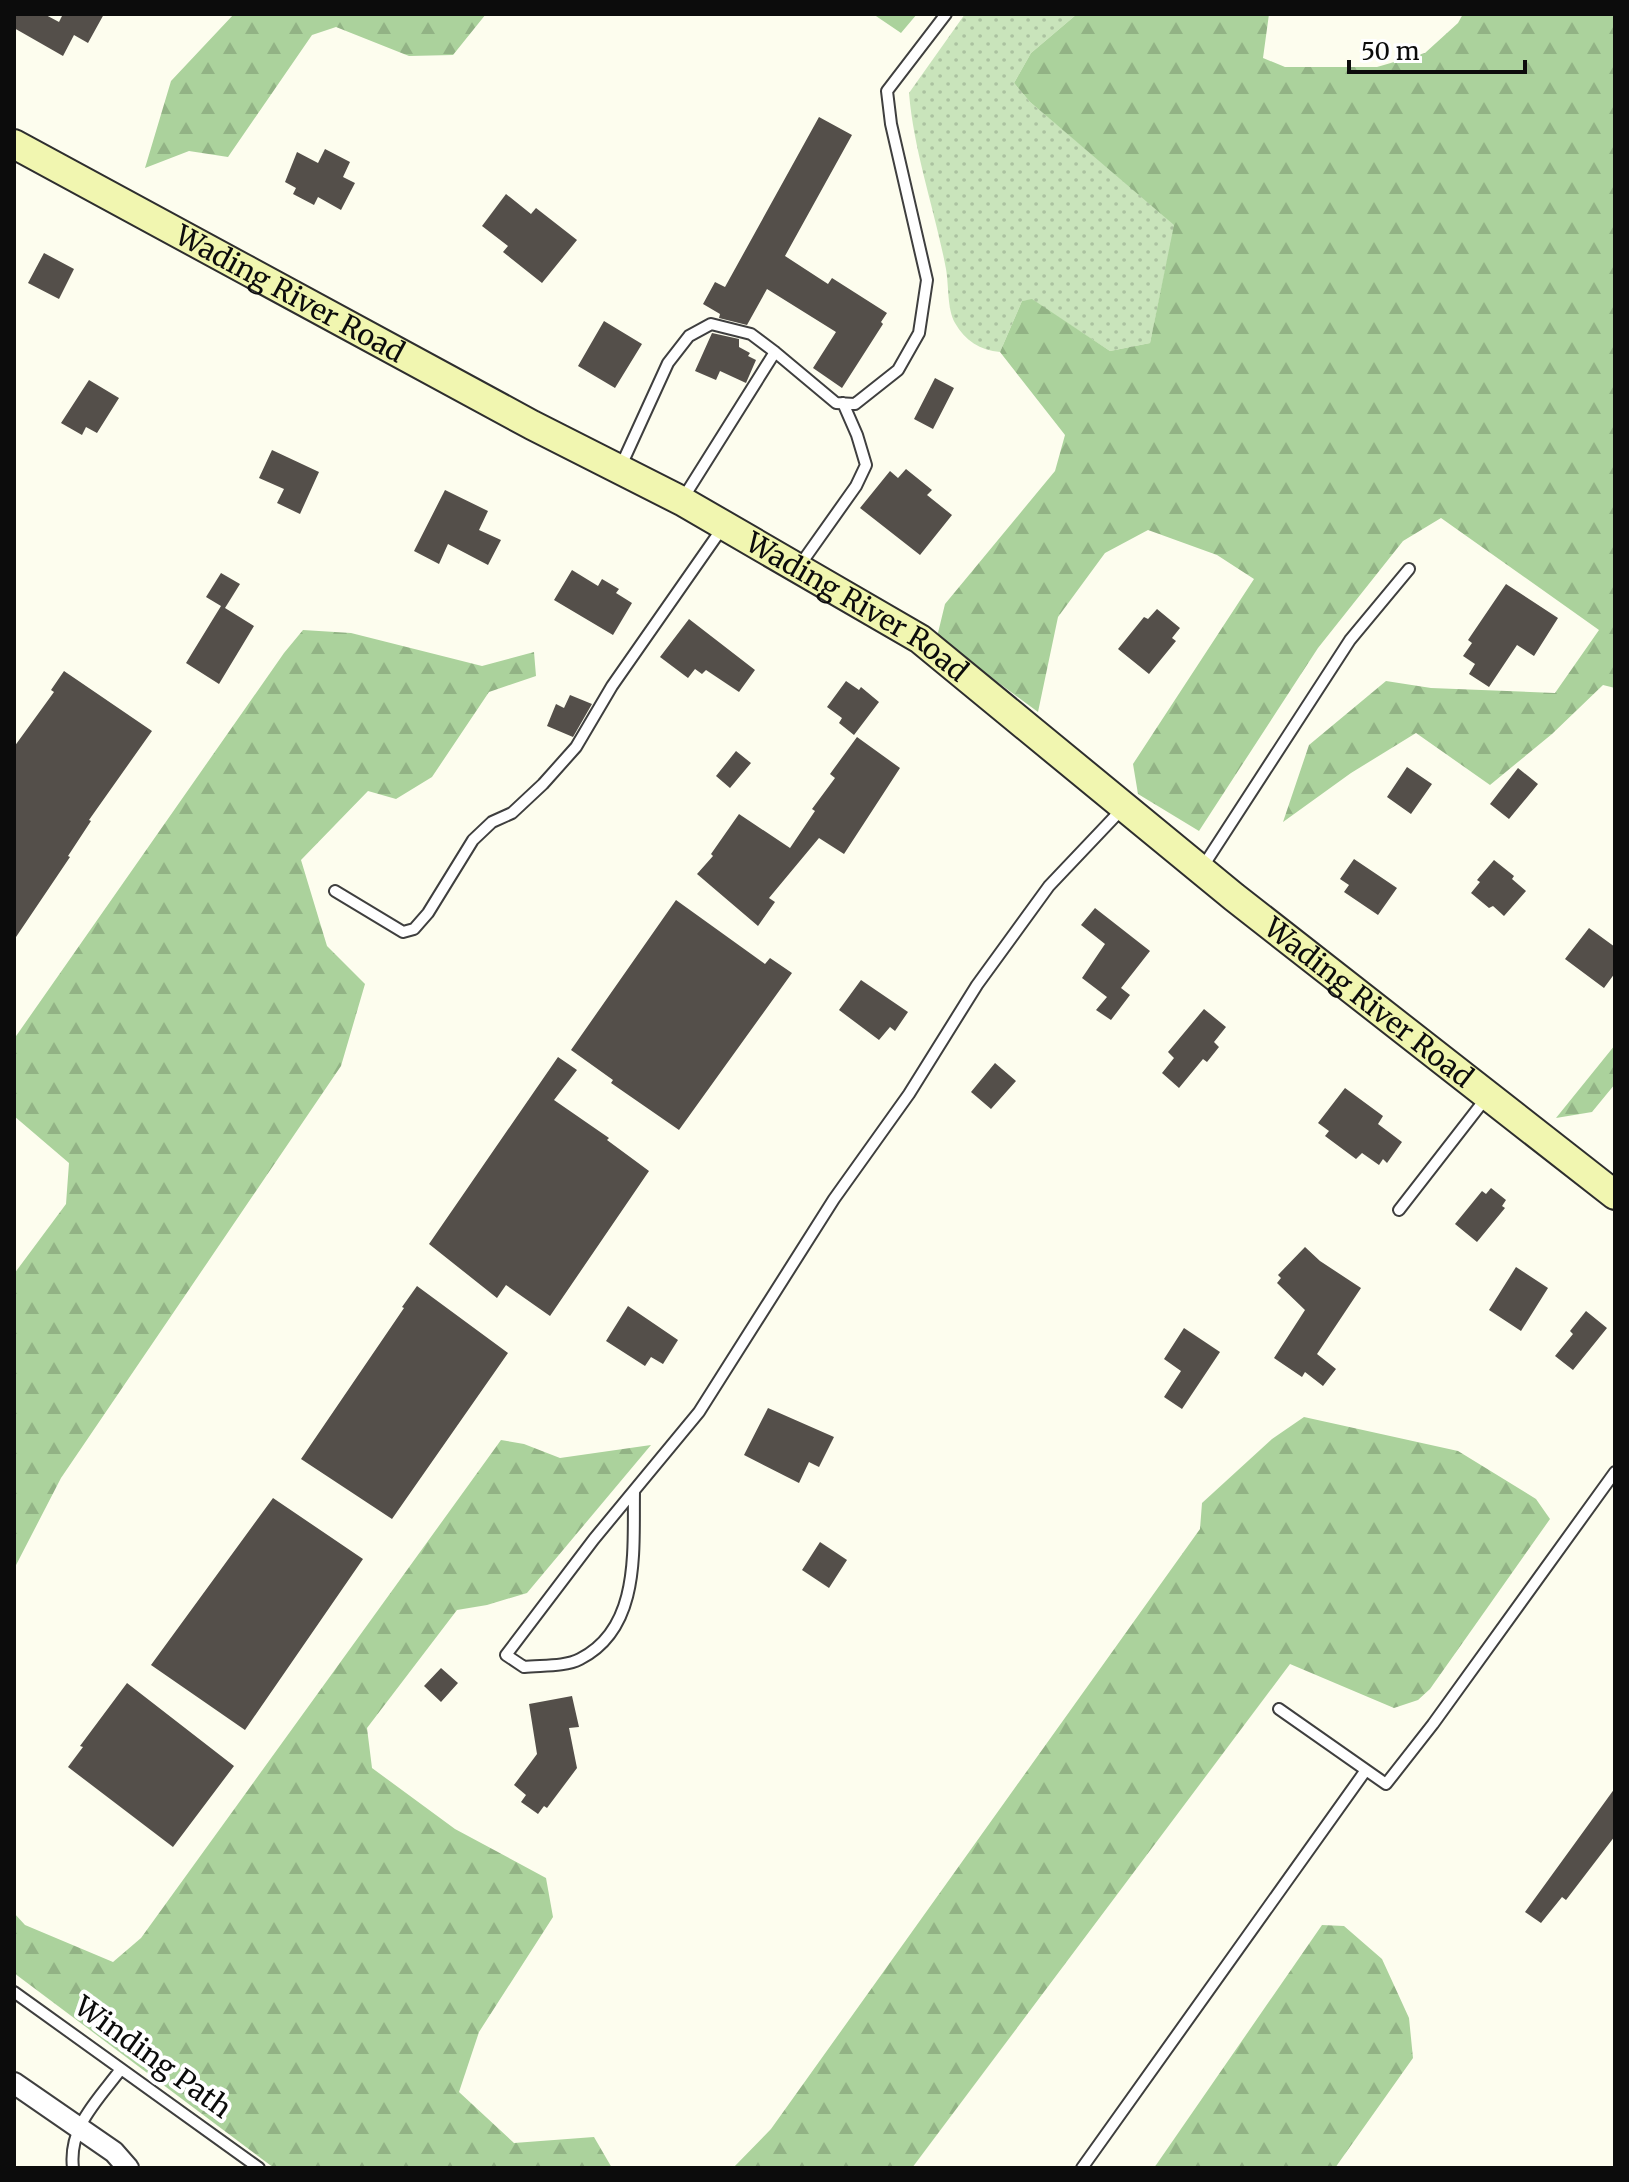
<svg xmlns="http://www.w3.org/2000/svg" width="1629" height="2182" viewBox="0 0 1629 2182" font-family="Merriweather,serif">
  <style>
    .grass { fill: url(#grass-dots) }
    .forest { fill: url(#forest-firs) }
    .building { fill: #544f4a }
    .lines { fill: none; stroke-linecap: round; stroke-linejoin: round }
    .lane-casing { stroke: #3f3f3f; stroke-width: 14 }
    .street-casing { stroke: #3f3f3f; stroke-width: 24 }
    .secondary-casing { stroke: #2e2e2e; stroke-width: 32 }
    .lane { stroke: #fff; stroke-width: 10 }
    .street { stroke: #fff; stroke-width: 20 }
    .secondary { stroke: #f1f6b0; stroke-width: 28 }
    .labels { text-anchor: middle; stroke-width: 8; stroke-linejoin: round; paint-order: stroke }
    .street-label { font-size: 28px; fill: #0c0c0c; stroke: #fff }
  </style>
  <defs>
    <pattern id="grass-dots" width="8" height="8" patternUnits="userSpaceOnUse" patternTransform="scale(2)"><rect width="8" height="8" fill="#c9e4bb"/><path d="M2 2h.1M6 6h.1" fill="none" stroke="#abc2a0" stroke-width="1.8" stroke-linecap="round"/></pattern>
    <pattern id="forest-firs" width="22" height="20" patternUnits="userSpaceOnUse" patternTransform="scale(2)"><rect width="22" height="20" fill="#abd29c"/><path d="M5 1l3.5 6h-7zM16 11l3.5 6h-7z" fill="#92b385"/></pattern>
  </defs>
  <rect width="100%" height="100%" fill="#fdfdee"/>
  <!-- grass -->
  <path class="grass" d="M 965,14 L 1077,14 L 1031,53 L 1014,83 L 1030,102 L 1175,224 L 1150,343 L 1110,351 L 1032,300 L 1022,301 L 1000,352 C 980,350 965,341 955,323 C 947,309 949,286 946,269 C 935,210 914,153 909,93 Z"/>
  <!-- forest -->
  <path class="forest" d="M 234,14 L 486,14 L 453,55 L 409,56 L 336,27 L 312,35 L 228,157 L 189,151 L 145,168 L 171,81 Z
    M 873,14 L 917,14 L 901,33 Z
    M 1077,14 L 1269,14 L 1263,58 L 1285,67 L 1377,67 L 1425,53 L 1458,23 L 1463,14 L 1615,14 L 1615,688 L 1603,685 L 1552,734 L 1490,785 L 1416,733 L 1351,773 L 1283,822 L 1309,745 L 1386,681 L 1431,688 L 1555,693 L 1599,630 L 1441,518 L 1403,541 L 1318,648 L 1199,831 L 1138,794 L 1133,764 L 1254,579 L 1217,555 L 1148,530 L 1105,553 L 1058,617 L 1038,712 L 937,637 L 945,604 L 1055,471 L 1065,435 L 1000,352 L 1022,301 L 1032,299 L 1110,351 L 1150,343 L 1174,225 L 1030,102 L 1014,83 L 1031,53 Z
    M 303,630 L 351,633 L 482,666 L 534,652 L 536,676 L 489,692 L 432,777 L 396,799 L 368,791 L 301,860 L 327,946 L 365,984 L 341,1066 L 61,1478 L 14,1569 L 14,1274 L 66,1204 L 69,1163 L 14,1116 L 14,1039 L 284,653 Z
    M 1615,1045 L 1615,1084 L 1592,1112 L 1556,1118 Z
    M 1304,1417 L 1458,1451 L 1536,1499 L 1550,1519 L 1430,1689 L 1418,1700 L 1394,1708 L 1290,1664 L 912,2168 L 733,2168 L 771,2129 L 1200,1529 L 1202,1503 L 1272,1439 Z
    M 501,1440 L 524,1444 L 560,1458 L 651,1445 L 527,1593 L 487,1605 L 457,1610 L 367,1728 L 372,1768 L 455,1829 L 546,1878 L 553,1917 L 479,2032 L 459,2092 L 514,2143 L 594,2137 L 612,2168 L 274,2168 L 14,1973 L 14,1913 L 25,1925 L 113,1962 L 141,1938 Z
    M 1322,1925 L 1344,1926 L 1382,1959 L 1409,2018 L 1413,2058 L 1335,2168 L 1154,2168 Z"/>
  <!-- building -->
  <path class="building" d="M 14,14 L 44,14 L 59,22 L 63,14 L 104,14 L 88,43 L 74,35 L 63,56 L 14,28 Z
    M 819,117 L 852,135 L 785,256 L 828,284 L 832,278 L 887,313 L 881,322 L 883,324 L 842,388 L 813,368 L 836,332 L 767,289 L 747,325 L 719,318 L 720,314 L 703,304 L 715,282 L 725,287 Z
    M 325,149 L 350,162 L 343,177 L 355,183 L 341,210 L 318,197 L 314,205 L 293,194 L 296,188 L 285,182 L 297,152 L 318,163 Z
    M 506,194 L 531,214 L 536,208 L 577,240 L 542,283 L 503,252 L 508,246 L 482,226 Z
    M 44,253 L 74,269 L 59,299 L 28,283 Z
    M 604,321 L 642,344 L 615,388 L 578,366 Z
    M 712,333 L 739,339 L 739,347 L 750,353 L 748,356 L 756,360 L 746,383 L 720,371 L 716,380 L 695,371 Z
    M 935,378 L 954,388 L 933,429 L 914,419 Z
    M 89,380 L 119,398 L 97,433 L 86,427 L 82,435 L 61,423 Z
    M 272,450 L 319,472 L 300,514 L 277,503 L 284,489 L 259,478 Z
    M 906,469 L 932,490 L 927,495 L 952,515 L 920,555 L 860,508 L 890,471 L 898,478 Z
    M 445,490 L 488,511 L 479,530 L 501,540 L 488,565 L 448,544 L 439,564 L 414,551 Z
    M 572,570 L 598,586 L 602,579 L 619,589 L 616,593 L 632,603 L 613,635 L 554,600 Z
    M 221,573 L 240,584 L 225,608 L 254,626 L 219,684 L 186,663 L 221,606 L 206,597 Z
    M 1506,584 L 1558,618 L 1534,656 L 1517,645 L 1489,687 L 1469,674 L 1475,664 L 1463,656 L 1472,643 L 1468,640 Z
    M 1157,609 L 1180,628 L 1172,638 L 1176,641 L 1149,674 L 1118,649 L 1144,617 L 1148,619 Z
    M 689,619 L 755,670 L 739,692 L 706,670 L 702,674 L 695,669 L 688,678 L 660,657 Z
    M 64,671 L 152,731 L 89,820 L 91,821 L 68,856 L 70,857 L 14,940 L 14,747 L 54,692 L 51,690 Z
    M 846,681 L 859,690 L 861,687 L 879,702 L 854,735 L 839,723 L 842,718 L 827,707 Z
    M 570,695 L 592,704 L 573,737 L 547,726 L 556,704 L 564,708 Z
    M 857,737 L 900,768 L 844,854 L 819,838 L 769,898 L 775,902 L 758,926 L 697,874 L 713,856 L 711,854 L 739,814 L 790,848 L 815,811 L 812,809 L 835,778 L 830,774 Z
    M 736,751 L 751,763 L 730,788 L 716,776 Z
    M 1407,767 L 1432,784 L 1411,814 L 1387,797 Z
    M 1518,768 L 1538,784 L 1509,819 L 1490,804 Z
    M 1354,859 L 1397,888 L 1378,915 L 1344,892 L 1349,885 L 1340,879 Z
    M 1494,860 L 1514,876 L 1512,879 L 1526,891 L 1504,916 L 1493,906 L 1489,908 L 1471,893 L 1480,882 L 1477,880 Z
    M 676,900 L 765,964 L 770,958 L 792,973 L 679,1130 L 611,1083 L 613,1080 L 571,1050 Z
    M 1095,908 L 1150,951 L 1121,988 L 1130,995 L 1111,1020 L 1096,1010 L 1107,997 L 1082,978 L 1105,944 L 1081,925 Z
    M 1589,928 L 1615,947 L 1615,973 L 1604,988 L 1565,959 Z
    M 861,980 L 908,1012 L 895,1031 L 890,1027 L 879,1040 L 839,1010 Z
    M 1204,1009 L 1226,1027 L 1214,1042 L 1219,1047 L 1207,1062 L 1203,1059 L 1179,1088 L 1162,1073 L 1174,1058 L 1168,1052 Z
    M 558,1057 L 577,1070 L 554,1100 L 609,1138 L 607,1140 L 649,1171 L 550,1316 L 506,1285 L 497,1298 L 429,1244 Z
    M 995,1063 L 1016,1081 L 991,1109 L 971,1092 Z
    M 1345,1088 L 1383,1116 L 1378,1124 L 1402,1142 L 1387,1163 L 1383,1159 L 1379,1165 L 1362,1153 L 1356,1159 L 1325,1136 L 1329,1131 L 1318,1123 Z
    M 1491,1188 L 1506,1200 L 1502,1206 L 1505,1208 L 1477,1242 L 1455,1224 L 1482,1191 L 1486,1194 Z
    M 1305,1247 L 1320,1261 L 1361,1288 L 1317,1354 L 1336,1369 L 1323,1386 L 1305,1372 L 1302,1377 L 1274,1358 L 1305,1310 L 1277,1283 L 1281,1278 L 1278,1275 Z
    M 1516,1267 L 1548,1288 L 1521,1331 L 1489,1310 Z
    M 417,1286 L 508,1353 L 392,1519 L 301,1459 L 404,1308 L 402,1307 Z
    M 628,1306 L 678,1340 L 663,1364 L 651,1357 L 645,1366 L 606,1341 Z
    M 1586,1311 L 1607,1328 L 1573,1370 L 1555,1356 L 1573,1334 L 1570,1331 Z
    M 1184,1328 L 1220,1352 L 1182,1409 L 1164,1397 L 1181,1371 L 1164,1359 Z
    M 768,1408 L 834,1437 L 819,1467 L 809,1462 L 799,1483 L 744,1455 Z
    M 273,1498 L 363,1559 L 245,1730 L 151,1665 Z
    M 820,1542 L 847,1560 L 829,1588 L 802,1570 Z
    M 441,1668 L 458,1683 L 441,1702 L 424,1686 Z
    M 127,1683 L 234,1766 L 173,1847 L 68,1767 L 83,1747 L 80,1746 Z
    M 572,1696 L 579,1727 L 569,1728 L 577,1768 L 547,1808 L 544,1806 L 538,1814 L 521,1802 L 526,1795 L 514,1785 L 537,1754 L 529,1704 Z
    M 1615,1788 L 1615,1836 L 1566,1900 L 1562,1897 L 1541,1923 L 1525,1912 Z"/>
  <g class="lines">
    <!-- lane casing -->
    <g class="lane-casing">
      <path id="lane" d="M 620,468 L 668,363 L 689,336 L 711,324 L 751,334 L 775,352
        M 682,500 L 775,352 L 836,403 L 855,404 L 898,370 L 919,333 L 927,280 L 891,124 L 887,91 L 946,14
        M 800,565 L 856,486 L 866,465 L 857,435 L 843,403
        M 1202,868 L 1350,640 L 1409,569
        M 335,891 L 403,932 L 414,929 L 428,913 L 473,840 L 492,822 L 512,813 L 543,784 L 576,747 L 612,686 L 723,527
        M 1399,1210 L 1486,1098
        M 634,1491 C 633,1550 641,1628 580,1659 C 565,1667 540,1665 524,1667 L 506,1655 L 594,1539 L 699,1412 L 834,1199 L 909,1094 L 977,985 L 1049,886 L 1123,808
        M 1279,1709 L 1386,1784 L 1433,1724 L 1615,1472
        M 14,1992 L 259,2168
        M 73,2168 C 68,2127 98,2100 121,2069
        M 1082,2168 L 1366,1770"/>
    </g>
    <!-- street casing -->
    <g class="street-casing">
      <path id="street" d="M 14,2083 L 114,2152 L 128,2168"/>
    </g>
    <!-- secondary casing -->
    <g class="secondary-casing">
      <g id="secondary">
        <path id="s1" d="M 14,144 L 532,425 L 682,501 L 920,639 L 1234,897 L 1615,1195"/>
      </g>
    </g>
    <!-- lane -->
    <use href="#lane" class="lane"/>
    <!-- street -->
    <use href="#street" class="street"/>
    <!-- secondary -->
    <use href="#secondary" class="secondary"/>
  </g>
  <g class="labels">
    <!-- street labels -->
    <g class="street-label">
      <text dy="10" stroke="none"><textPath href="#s1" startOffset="314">Wading River Road</textPath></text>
      <text dy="10" stroke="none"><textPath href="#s1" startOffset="962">Wading River Road</textPath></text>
      <text dy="10" stroke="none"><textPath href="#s1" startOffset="1610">Wading River Road</textPath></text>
      <text transform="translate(153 2057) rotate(36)" y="10">Winding Path</text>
    </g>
  </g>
  <!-- border -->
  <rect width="1629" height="2182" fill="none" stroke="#0c0c0c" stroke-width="32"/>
  <!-- scale -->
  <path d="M1349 60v12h176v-12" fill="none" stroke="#0c0c0c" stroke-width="4"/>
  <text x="1361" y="60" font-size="24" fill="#0c0c0c" stroke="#ffffff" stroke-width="6" paint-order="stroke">50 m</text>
</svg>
